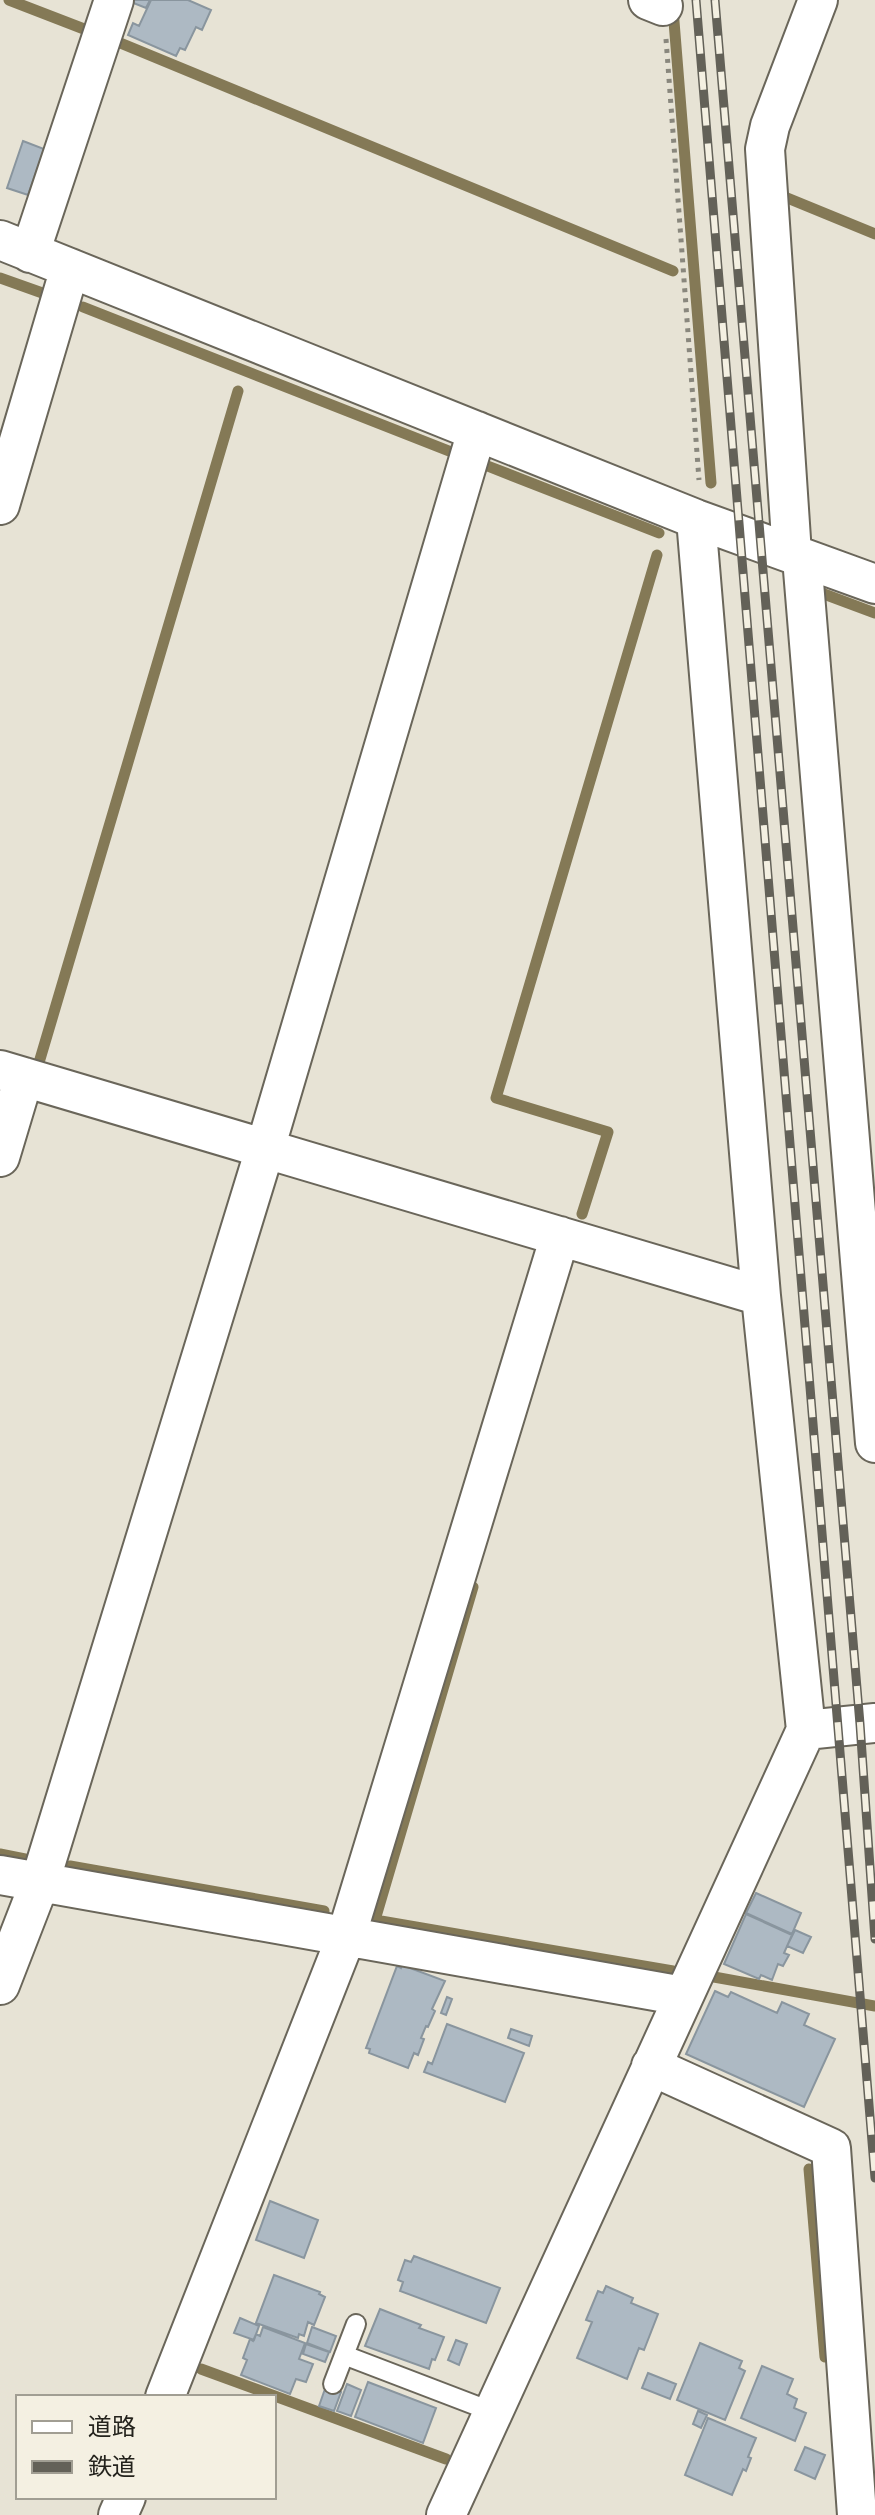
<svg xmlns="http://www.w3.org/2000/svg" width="875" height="2515" viewBox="0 0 875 2515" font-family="Ubuntu,'Noto Sans JP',sans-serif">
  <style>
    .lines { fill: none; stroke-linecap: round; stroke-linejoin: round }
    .stream { stroke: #847956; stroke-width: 11 }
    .building { fill: #adb9c3; stroke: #89959e; stroke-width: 2 }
    .service-casing { stroke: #6a665a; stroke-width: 22 }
    .minor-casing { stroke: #6a665a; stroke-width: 42 }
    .path { stroke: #89877d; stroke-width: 5; stroke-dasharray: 4 6; stroke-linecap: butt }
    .service { stroke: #fff; stroke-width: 18 }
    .minor { stroke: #fff; stroke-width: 38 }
    .rail-casing { stroke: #636158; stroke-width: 9 }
    .rail { stroke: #f4f0e2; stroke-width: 6; stroke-dasharray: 18; stroke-linecap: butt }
  </style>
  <rect width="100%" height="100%" fill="#e7e3d5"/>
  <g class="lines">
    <!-- stream -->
    <path class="stream" d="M 9,0 L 84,29
      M 673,9 L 711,483
      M 113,40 L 673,271
      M 780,195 L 875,234
      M 0,278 L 48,295
      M 83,307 L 454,453
      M 485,465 L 659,533
      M 824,594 L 875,613
      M 38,1066 L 238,391
      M 582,1214 L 608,1132 L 496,1098 L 657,555
      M 473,1587 L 375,1920 L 673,1971
      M 0,1854 L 25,1859
      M 70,1866 L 324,1911
      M 714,1977 L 875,2006
      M 809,2169 L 825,2357
      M 201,2369 L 446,2459"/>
  </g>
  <!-- building -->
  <path class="building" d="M 126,0 L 150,0 L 146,8 Z
    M 151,0 L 188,0 L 211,10 L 202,30 L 196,27 L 185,50 L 180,48 L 176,56 L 128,35 L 133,23 L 139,26 Z
    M 23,141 L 44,149 L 28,195 L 7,188 Z
    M 756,1893 L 801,1913 L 792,1934 L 746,1913 Z
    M 746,1914 L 792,1935 L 784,1953 L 789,1955 L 783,1966 L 778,1964 L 772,1980 L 761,1975 L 759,1979 L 724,1964 Z
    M 795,1930 L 811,1937 L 803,1953 L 787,1946 Z
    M 402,1965 L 445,1981 L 432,2009 L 435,2011 L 428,2027 L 426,2026 L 421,2038 L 424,2039 L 418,2055 L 414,2053 L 408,2068 L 369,2053 L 370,2049 L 366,2048 L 397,1966 L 401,1968 Z
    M 715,1991 L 728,1997 L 731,1992 L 777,2013 L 782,2002 L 809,2014 L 804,2025 L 835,2039 L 804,2107 L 686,2054 Z
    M 447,1997 L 452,1999 L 446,2015 L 441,2013 Z
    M 447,2024 L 524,2053 L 505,2102 L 424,2072 L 428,2062 L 432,2064 Z
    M 511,2029 L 532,2036 L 529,2046 L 508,2038 Z
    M 270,2201 L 318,2220 L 304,2258 L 256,2240 Z
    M 414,2256 L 500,2288 L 486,2323 L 400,2291 L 403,2282 L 398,2280 L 405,2260 L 411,2262 Z
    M 274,2275 L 320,2292 L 319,2294 L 325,2297 L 314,2325 L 308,2322 L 304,2336 L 299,2334 L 298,2338 L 256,2323 Z
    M 606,2286 L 633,2298 L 631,2303 L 658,2314 L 644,2350 L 639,2348 L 627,2379 L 577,2358 L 592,2322 L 586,2320 L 598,2291 L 603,2293 Z
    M 380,2309 L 421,2325 L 419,2328 L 444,2337 L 435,2360 L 432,2359 L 429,2369 L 365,2346 Z
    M 240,2318 L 259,2326 L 254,2340 L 234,2333 Z
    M 263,2327 L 305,2343 L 299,2359 L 313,2364 L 306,2382 L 296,2379 L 290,2394 L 241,2375 L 247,2360 L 243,2358 L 250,2339 L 253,2341 L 256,2334 L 260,2336 Z
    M 312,2327 L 336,2336 L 330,2352 L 307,2343 Z
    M 456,2340 L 467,2344 L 459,2365 L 448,2360 Z
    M 700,2343 L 742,2361 L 739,2368 L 745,2371 L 725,2420 L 677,2400 Z
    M 306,2344 L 329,2352 L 325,2362 L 303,2354 Z
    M 762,2366 L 793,2379 L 787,2394 L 797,2399 L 794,2408 L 806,2413 L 795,2441 L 741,2418 Z
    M 648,2373 L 676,2384 L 670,2399 L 642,2388 Z
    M 368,2382 L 436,2408 L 423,2443 L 355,2417 Z
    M 347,2384 L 361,2390 L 351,2416 L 337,2411 Z
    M 326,2386 L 341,2392 L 334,2411 L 319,2406 Z
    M 698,2411 L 707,2415 L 701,2428 L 693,2424 Z
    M 708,2418 L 756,2438 L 748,2457 L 751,2458 L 746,2471 L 743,2469 L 732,2495 L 685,2475 Z
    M 805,2447 L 825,2455 L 815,2479 L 795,2470 Z"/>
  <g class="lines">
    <!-- service casing -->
    <g class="service-casing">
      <path id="service" d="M 344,2355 L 493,2412
        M 333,2384 L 356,2324"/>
    </g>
    <!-- minor casing -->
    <g class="minor-casing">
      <path id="minor" d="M 648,0 L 663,6
        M 0,240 L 696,519 L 875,584
        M 30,253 L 114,0
        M 0,505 L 70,268
        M 792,554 L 765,149 L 770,126 L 818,0
        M 802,558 L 875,1443
        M 0,1070 L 761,1296
        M 0,1157 L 24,1077
        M 806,1730 L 875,1723
        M 0,1875 L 683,1996
        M 0,1985 L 40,1882 L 265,1149 L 477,431
        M 651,2066 L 831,2148 L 857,2515
        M 165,2397 L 346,1937 L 560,1236
        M 118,2515 L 126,2497
        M 446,2515 L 806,1730 L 761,1296 L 696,519"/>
    </g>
    <!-- path -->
    <path class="path" d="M 666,39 L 699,480"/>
    <!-- service -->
    <use href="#service" class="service"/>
    <!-- minor -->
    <use href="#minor" class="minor"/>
    <!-- rail casing -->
    <g class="rail-casing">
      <path id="rail" d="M 696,0 L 875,2178
        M 715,0 L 860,1724 L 875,1939"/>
    </g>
    <!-- rail -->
    <use href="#rail" class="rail"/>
  </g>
  <!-- legend -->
  <rect x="16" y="2395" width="260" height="104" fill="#f4f0e2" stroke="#a19e93" stroke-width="2"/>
  <rect x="32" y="2421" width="40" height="12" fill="#ffffff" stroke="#a19e93" stroke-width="2"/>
  <text x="88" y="2435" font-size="24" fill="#24231d">道路</text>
  <rect x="32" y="2461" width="40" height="12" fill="#636158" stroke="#a19e93" stroke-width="2"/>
  <text x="88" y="2475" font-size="24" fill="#24231d">鉄道</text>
</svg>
